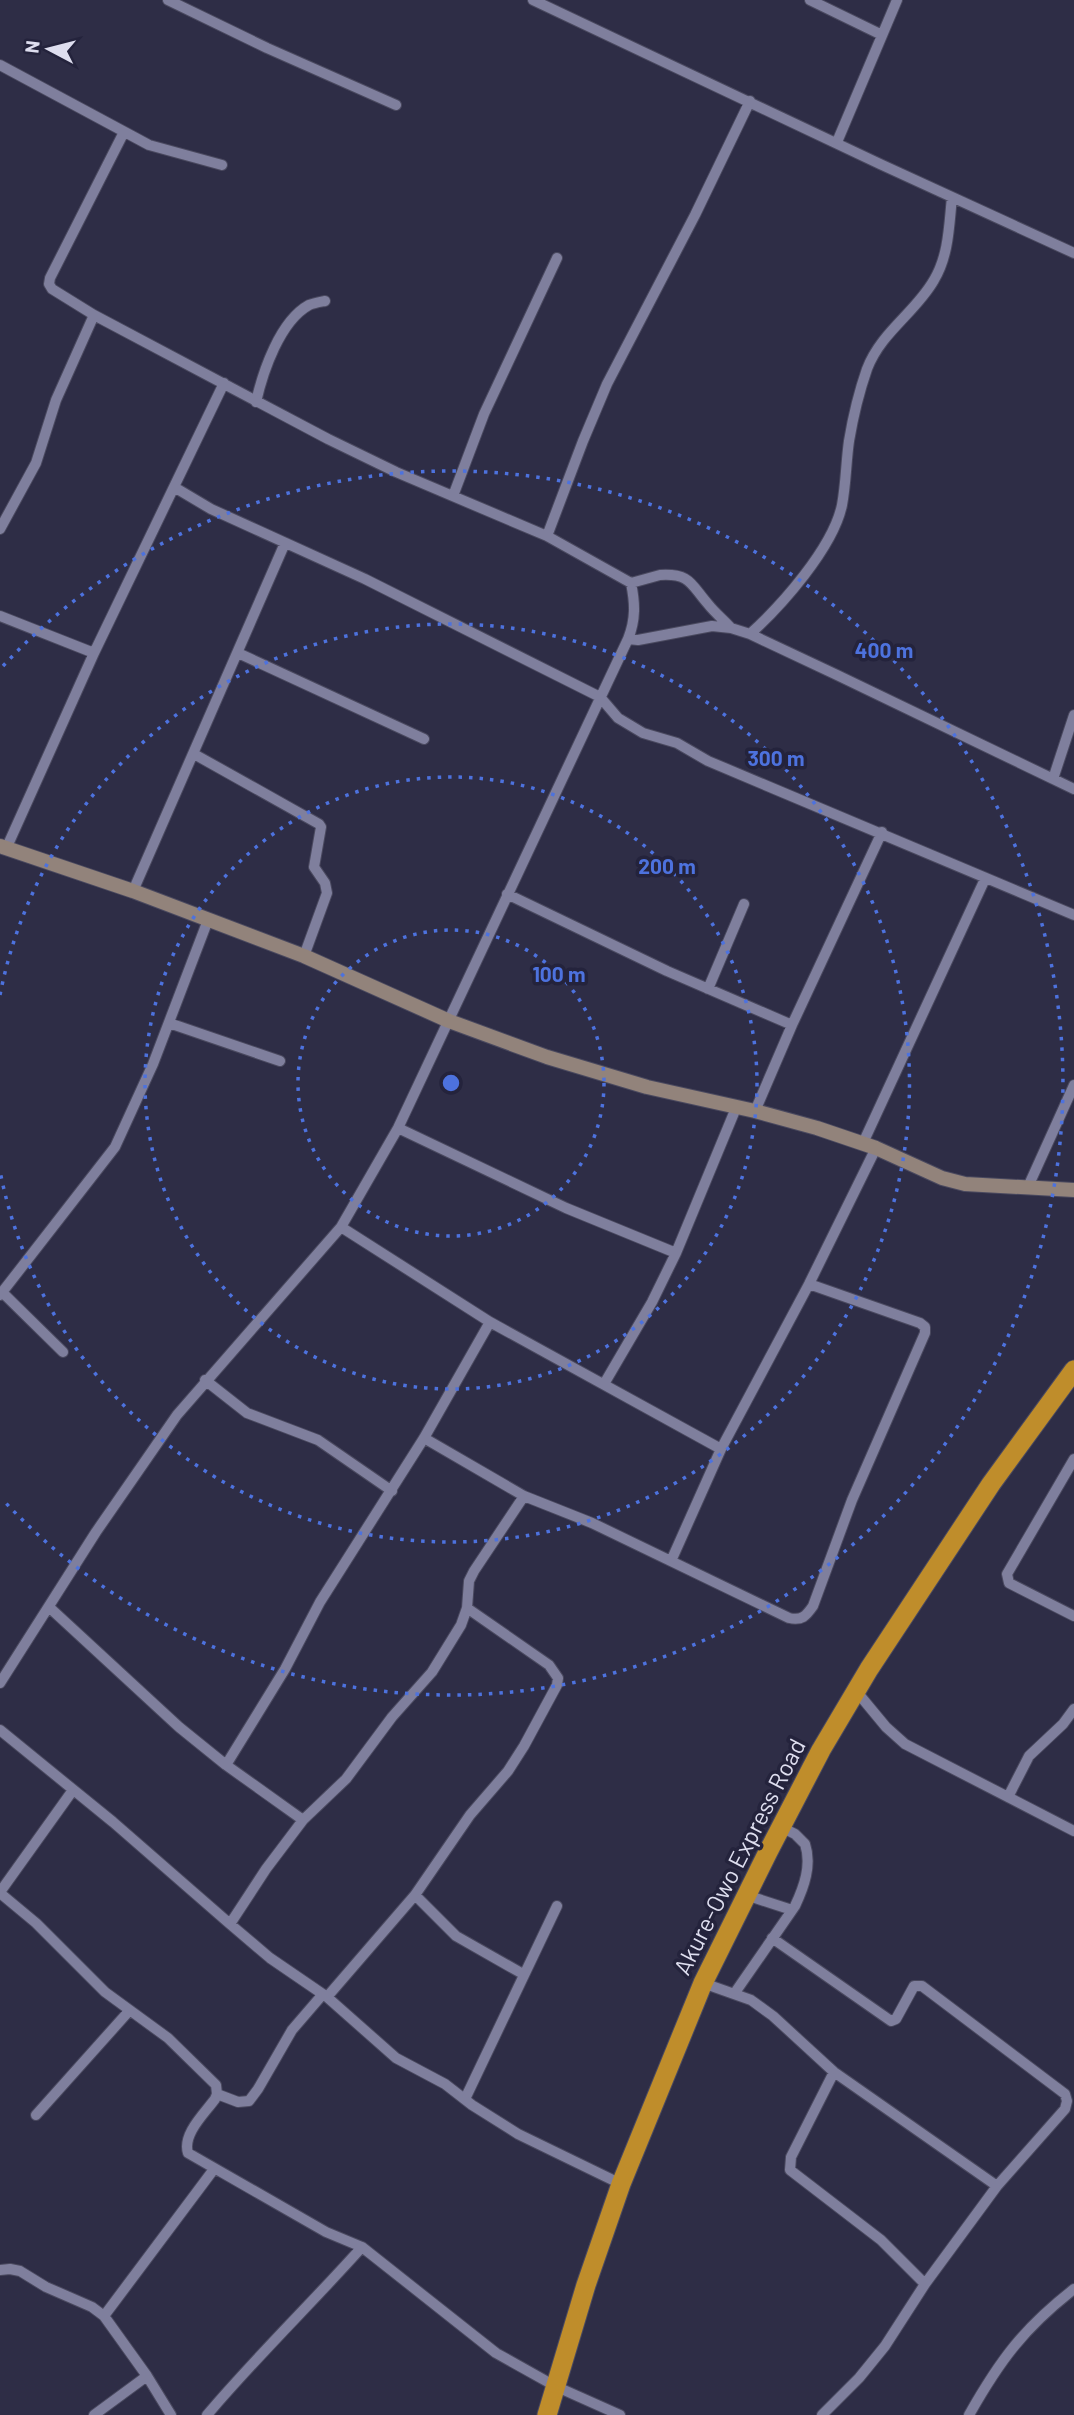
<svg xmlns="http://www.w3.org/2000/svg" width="1074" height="2415" viewBox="0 0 1074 2415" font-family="Barlow,sans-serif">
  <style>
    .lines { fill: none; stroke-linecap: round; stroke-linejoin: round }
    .street-casing { stroke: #4a495f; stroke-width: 12 }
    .secondary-casing { stroke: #4a495f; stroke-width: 16 }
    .highway-casing { stroke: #4a495f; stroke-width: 21 }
    .street { stroke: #7f7f9d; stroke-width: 10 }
    .secondary { stroke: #92837b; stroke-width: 14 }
    .highway { stroke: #bf8d2b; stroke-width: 19 }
    .ring { fill: none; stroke: #4d72de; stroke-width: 3.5; stroke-dasharray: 3.5 7 }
    .labels { text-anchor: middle; stroke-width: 7; stroke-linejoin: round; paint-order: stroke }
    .street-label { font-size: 24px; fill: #dedeef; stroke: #24233c }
    .centre { fill: #4d72de; stroke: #24233c; stroke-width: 3.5 }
    .ring-label { font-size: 21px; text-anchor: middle; font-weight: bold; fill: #4d72de; stroke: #24233c; stroke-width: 7; stroke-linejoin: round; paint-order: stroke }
  </style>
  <rect width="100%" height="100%" fill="#2e2d46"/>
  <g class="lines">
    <!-- street casing -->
    <g class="street-casing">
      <path id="street" d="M 168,0 L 267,48 L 396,105
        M 533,0 L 880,164 L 1074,253
        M 810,0 L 882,35
        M 0,65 L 149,145 L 222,165
        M 124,132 L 50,278 L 49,284 L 52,289 L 94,315 L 328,439 L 396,472 L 547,536 L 631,583
        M 837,142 L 897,0
        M 256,402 C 263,371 280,321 309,305 C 314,303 320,302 325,301
        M 174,487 L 211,509 L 365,579 L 600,697 L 618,718 L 643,733 L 677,743 L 708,761 L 1074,915
        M 453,496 L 484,414 L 557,258
        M 0,529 L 36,463 L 56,400 L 94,315
        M 547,536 L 583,441 L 607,384 L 695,215 L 750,101
        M 660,575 C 691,573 691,585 708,604 C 715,613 724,620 731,628 L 712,626 L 638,640 L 628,639 C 636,619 635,603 631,583 Z
        M 0,616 L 94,653
        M 731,628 L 750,634 L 837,675 L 1074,789
        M 750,634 C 781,606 833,548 842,505 C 846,484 846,462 849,441 C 853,417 859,392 867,369 C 881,332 916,312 934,280 C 949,255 949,225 952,197
        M 238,653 L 424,739
        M 194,754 L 319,824 L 321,827 L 314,867 L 325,883 L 327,893 L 304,956
        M 1053,779 L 1074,715
        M 6,849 L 94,653 L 224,383
        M 133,891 L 285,543
        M 507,894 L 667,971 L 792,1025
        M 708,989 L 744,904
        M 169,1023 L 280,1061
        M 755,1111 L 792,1025 L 882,832
        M 398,1128 L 566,1208 L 676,1253
        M 863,1143 L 985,879
        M 1027,1189 L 1074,1085
        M 341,1227 L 490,1322 L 721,1449
        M 3,1293 L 63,1352
        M 0,1295 L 115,1147 L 153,1064 L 208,920
        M 205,1380 L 247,1413 L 318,1440 L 392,1491
        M 604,1384 L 652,1302 L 676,1253 L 736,1108
        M 424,1438 L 524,1496 L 592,1523 L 789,1618 C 802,1621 806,1616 813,1606 L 852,1500 L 925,1333 L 925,1327 L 920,1323 L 809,1284
        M 1074,1459 L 1007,1574 L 1009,1583 L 1074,1616
        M 671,1561 L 721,1449 L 809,1284 L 876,1148
        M 50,1608 L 179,1727 L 226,1765 L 303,1820
        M 0,1683 L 96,1532 L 177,1415 L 341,1227 L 398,1128 L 628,639
        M 857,1692 L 886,1727 L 905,1744 L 1074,1831
        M 0,1730 L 113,1822 L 230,1924 L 266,1869 L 303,1820 L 346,1779 L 392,1717 L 432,1672 L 461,1625 L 467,1608 L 469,1581 L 474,1571 L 524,1496
        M 226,1765 L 285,1669 L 320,1602 L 424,1438 L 490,1322
        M 1008,1797 L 1029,1756 L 1063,1724 L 1074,1709
        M 0,1892 L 73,1790
        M 0,1893 L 36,1923 L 105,1992 L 168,2038 L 216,2085 L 217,2094 L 215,2099 C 205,2113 182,2134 188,2153 L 326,2232 L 362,2247 L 496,2353 L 555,2386 L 620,2415
        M 415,1895 L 456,1936 L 523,1974
        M 746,1895 L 792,1910
        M 230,1924 L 270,1958 L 327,1997 L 415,1895 L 470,1815 L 508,1771 L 524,1746 L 557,1685 L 558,1678 L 549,1665 L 467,1608
        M 772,1938 L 891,2021 L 896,2019 L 914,1986 L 922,1986 L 1065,2094 L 1067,2101 L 1065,2109 L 997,2186 L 925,2284 L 885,2346 L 859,2378 L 822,2415
        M 703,1983 L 751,2000 L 773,2016 L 834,2072 L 997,2186
        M 734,1994 L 795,1906 C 804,1887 812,1865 805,1844 L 795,1834 L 781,1827
        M 327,1997 L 396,2058 L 445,2084 L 472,2105 L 518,2134 L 621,2184
        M 834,2072 L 791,2157 L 790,2170 L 881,2240 L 925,2284
        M 217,2094 L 238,2102 L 249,2101 L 258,2089 L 292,2030 L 323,1994
        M 465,2099 L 557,1906
        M 36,2115 L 129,2011
        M 0,2270 L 10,2269 L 20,2271 L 46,2287 L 92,2307 L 104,2316 L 147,2376 L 171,2415
        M 104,2316 L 214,2169
        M 94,2415 L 147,2376
        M 207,2415 C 256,2357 311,2304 362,2247
        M 969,2415 C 1000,2360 1024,2328 1074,2289"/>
    </g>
    <!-- secondary casing -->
    <g class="secondary-casing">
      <path id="secondary" d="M 0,846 L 133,891 L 304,956 L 449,1021 L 547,1057 L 647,1087 L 755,1111 L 817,1128 L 876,1148 L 942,1178 L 965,1184 L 1074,1190"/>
    </g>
    <!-- highway casing -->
    <g class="highway-casing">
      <path id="highway" d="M 547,2415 L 586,2285 L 621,2184 L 703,1983 L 768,1852 L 821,1750 L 869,1669 L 991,1484 L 1074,1370"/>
    </g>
    <!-- street -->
    <use href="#street" class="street"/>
    <!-- secondary -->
    <use href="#secondary" class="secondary"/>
    <!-- highway -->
    <use href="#highway" class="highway"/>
  </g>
  <!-- distance rings -->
  <g class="ring">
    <circle cx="451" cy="1083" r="153"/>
    <circle cx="451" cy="1083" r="306"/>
    <path d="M0 995A459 459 0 1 1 0 1171"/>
    <path d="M3 666A612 612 0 1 1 3 1500"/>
  </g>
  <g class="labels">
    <!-- street labels -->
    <g class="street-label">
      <text transform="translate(740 1857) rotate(-63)" y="8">Akure-Owo Express Road</text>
    </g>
  </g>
  <circle cx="451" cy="1083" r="10" class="centre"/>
  <g class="ring-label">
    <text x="884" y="658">400 m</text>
    <text x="776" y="766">300 m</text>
    <text x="667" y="874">200 m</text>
    <text x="559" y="982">100 m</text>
  </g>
  <!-- north arrow -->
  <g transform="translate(49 49) rotate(277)" stroke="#24233c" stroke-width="5" paint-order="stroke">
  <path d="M0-5L12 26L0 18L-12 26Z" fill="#dedeef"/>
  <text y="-10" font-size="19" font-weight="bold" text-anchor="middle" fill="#dedeef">N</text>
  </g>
</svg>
